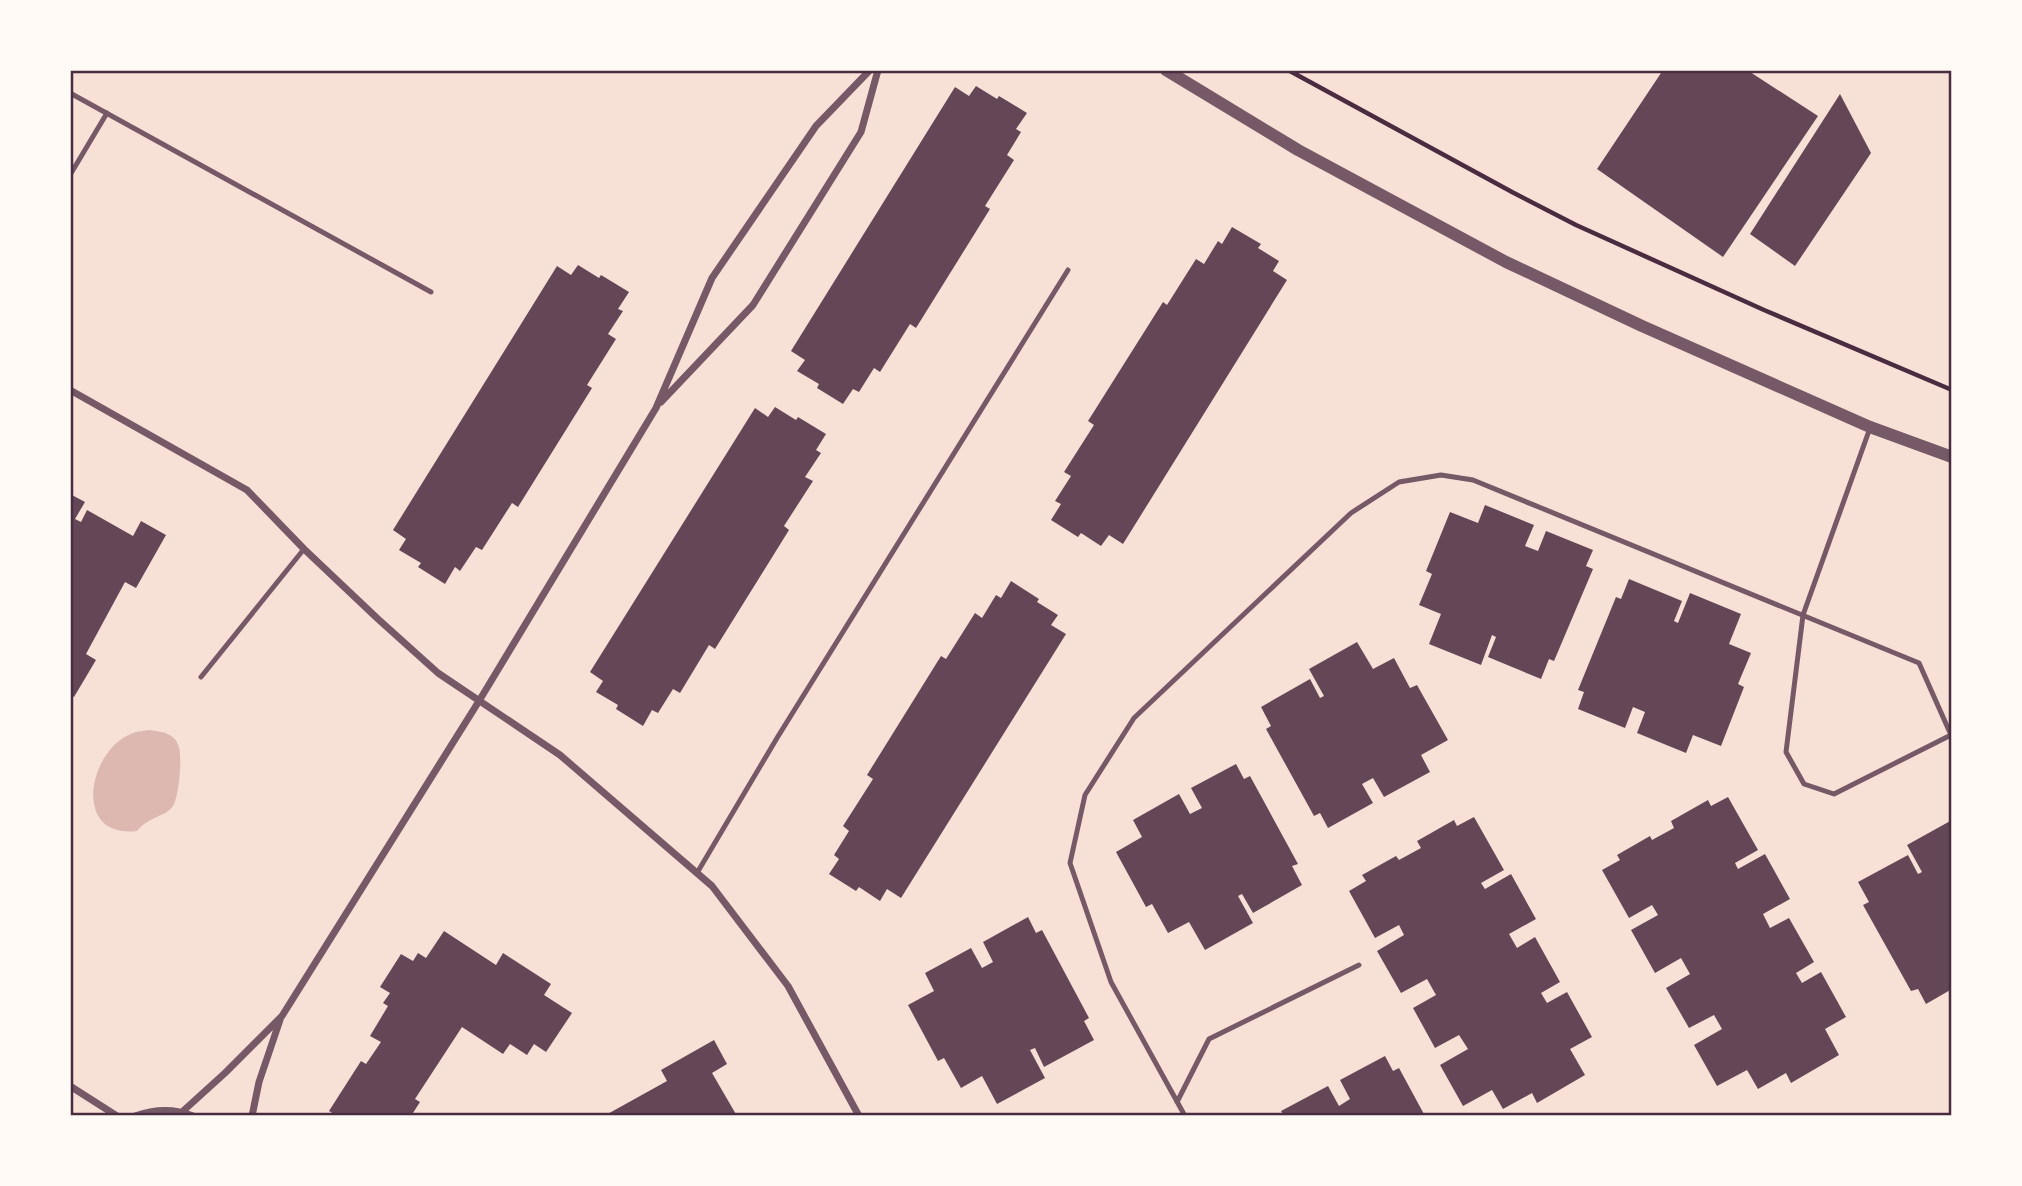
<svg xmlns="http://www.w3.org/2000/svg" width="2022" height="1186" viewBox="0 0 2022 1186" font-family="Arial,sans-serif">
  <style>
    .water { fill: #dcb8b0 }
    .building { fill: #644757 }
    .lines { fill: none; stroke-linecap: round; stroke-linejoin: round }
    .path { stroke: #4a2c40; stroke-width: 4.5 }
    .service { stroke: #755966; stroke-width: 5 }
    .minor { stroke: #755966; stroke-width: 7 }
    .tertiary { stroke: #755966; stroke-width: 12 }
    .neatline { fill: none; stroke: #4a2c40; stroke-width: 2.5 }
  </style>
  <rect width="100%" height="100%" fill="#f7e1d7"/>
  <!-- water -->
  <path class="water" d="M 150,730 C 156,731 166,732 171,736 C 174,738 177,741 178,745 C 183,754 179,797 173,806 C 167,816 148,817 137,831 C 71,839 88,749 133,733 C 138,731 145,731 150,730 Z"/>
  <!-- building -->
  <path class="building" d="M 1663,70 L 1747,70 L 1818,116 L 1723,257 L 1597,169 Z
    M 976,86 L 997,99 L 999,96 L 1027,113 L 1016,129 L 1021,132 L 1007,155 L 1014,160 L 985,206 L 990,209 L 916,328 L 910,324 L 880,372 L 874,368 L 859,392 L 853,389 L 843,404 L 817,388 L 819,384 L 797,371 L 805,360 L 791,351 L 955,87 L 969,96 Z
    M 1840,94 L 1871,153 L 1795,266 L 1750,234 Z
    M 1232,227 L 1261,244 L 1258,248 L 1279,261 L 1273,271 L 1287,280 L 1123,544 L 1109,535 L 1101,546 L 1081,533 L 1078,537 L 1051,520 L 1061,504 L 1055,501 L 1071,476 L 1064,472 L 1094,425 L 1088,421 L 1163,302 L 1167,305 L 1196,259 L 1204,264 L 1218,241 L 1222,244 Z
    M 578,265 L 599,278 L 601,275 L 629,292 L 618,309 L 623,311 L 608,334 L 616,339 L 587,385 L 592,388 L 518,507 L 512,503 L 482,550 L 476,547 L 460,571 L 455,567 L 445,584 L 418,567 L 421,563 L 399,550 L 406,539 L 393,530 L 557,266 L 571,275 Z
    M 775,407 L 796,420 L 798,417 L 826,434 L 816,450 L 821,453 L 805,477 L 813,481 L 784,526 L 789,530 L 715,649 L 709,645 L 680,693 L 673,689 L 658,713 L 652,710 L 643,726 L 616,709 L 618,705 L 596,692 L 603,681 L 590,672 L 755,408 L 768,417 Z
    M 70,494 L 85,502 L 75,519 L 81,522 L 87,510 L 133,536 L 141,521 L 166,535 L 136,588 L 125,582 L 86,654 L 96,660 L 74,697 L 70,694 Z
    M 1485,505 L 1534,525 L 1525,546 L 1538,551 L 1546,531 L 1593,550 L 1586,566 L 1593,569 L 1554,661 L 1549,659 L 1541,679 L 1488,657 L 1496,637 L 1492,635 L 1481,665 L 1429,644 L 1441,614 L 1419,605 L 1432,574 L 1426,571 L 1450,512 L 1478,523 Z
    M 1629,579 L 1682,601 L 1674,621 L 1678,623 L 1690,593 L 1741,614 L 1729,644 L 1751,653 L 1738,684 L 1744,687 L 1721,746 L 1693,735 L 1686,753 L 1637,733 L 1645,712 L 1633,707 L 1625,728 L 1578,709 L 1584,692 L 1578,690 L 1616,597 L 1621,599 Z
    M 1011,581 L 1039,599 L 1037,602 L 1058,615 L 1051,625 L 1066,634 L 901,898 L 887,889 L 880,901 L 859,887 L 856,891 L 829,874 L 839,859 L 834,855 L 849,831 L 843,826 L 873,779 L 867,775 L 941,656 L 946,659 L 975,613 L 982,618 L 996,595 L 1001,598 Z
    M 1357,642 L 1373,669 L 1394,658 L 1410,688 L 1417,685 L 1448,740 L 1421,755 L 1430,772 L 1384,797 L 1373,778 L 1362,784 L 1373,803 L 1328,828 L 1320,813 L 1314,816 L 1266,729 L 1271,726 L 1261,707 L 1310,679 L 1320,698 L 1324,696 L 1309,669 Z
    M 1236,764 L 1244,779 L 1250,776 L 1298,864 L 1292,866 L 1302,885 L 1253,913 L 1242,894 L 1238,896 L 1253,923 L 1205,950 L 1189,922 L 1168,933 L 1152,904 L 1146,907 L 1116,852 L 1142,837 L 1133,820 L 1179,794 L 1190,814 L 1202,808 L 1191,788 Z
    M 1728,797 L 1758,850 L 1735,863 L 1738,869 L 1765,854 L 1790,899 L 1763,914 L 1770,928 L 1789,918 L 1814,962 L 1796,973 L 1802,983 L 1821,972 L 1846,1017 L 1825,1029 L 1839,1055 L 1791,1083 L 1786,1073 L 1758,1089 L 1747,1070 L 1717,1086 L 1694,1045 L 1722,1029 L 1714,1015 L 1689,1028 L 1666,988 L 1690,974 L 1681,958 L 1655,973 L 1631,930 L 1658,915 L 1652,905 L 1629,918 L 1602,870 L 1620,860 L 1617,855 L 1650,836 L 1652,840 L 1674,828 L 1671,821 L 1708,800 L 1711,806 Z
    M 1474,817 L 1504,870 L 1481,883 L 1485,889 L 1511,874 L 1536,919 L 1509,934 L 1517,948 L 1535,937 L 1560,982 L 1541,993 L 1547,1003 L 1567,992 L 1592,1037 L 1570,1049 L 1585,1075 L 1537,1103 L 1532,1093 L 1503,1109 L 1492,1090 L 1463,1106 L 1440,1065 L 1468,1049 L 1459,1035 L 1435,1048 L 1413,1008 L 1436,995 L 1427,979 L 1401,993 L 1377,951 L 1404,935 L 1399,925 L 1375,938 L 1349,891 L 1366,881 L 1362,875 L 1396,856 L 1399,860 L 1421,848 L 1417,841 L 1454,820 L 1457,826 Z
    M 1952,820 L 1952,989 L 1926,1004 L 1918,989 L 1911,991 L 1863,905 L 1869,902 L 1858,882 L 1908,855 L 1918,874 L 1922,872 L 1907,845 Z
    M 1028,917 L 1036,933 L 1042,930 L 1089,1018 L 1084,1021 L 1094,1040 L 1044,1067 L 1035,1048 L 1030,1050 L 1045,1078 L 997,1104 L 982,1076 L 961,1088 L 944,1058 L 938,1061 L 908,1005 L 934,991 L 925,973 L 971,948 L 982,968 L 993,962 L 983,942 Z
    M 444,931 L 496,965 L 503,953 L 551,984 L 544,995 L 572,1013 L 546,1052 L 534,1044 L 527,1055 L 510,1044 L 503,1054 L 462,1027 L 415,1099 L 420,1102 L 411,1116 L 337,1116 L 329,1111 L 361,1061 L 366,1064 L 381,1042 L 370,1036 L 388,1006 L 383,1003 L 390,993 L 380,987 L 401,954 L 413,961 L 418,953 L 426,958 Z
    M 714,1040 L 727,1064 L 712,1073 L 737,1116 L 604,1116 L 667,1081 L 661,1070 Z
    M 1385,1056 L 1393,1071 L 1399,1068 L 1425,1116 L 1284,1116 L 1281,1111 L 1328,1086 L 1339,1106 L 1350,1099 L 1340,1080 Z"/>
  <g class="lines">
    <!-- path -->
    <path class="path" d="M 1288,70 L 1512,192 L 1576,225 L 1764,310 L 1952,390"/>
    <!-- service -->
    <path class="service" d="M 70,93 L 431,292
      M 70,175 L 107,113
      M 201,677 L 304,549
      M 697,873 L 777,738 L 1068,270
      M 1177,1102 L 1209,1039 L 1359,965
      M 1185,1116 L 1111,982 L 1070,863 L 1085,795 L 1134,718 L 1351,513 L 1399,482 L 1441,475 L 1473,480 L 1919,663 L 1951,735 L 1834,794 L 1804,784 L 1786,752 L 1803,615 L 1870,428"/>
    <!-- minor -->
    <path class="minor" d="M 70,390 L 247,490 L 304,549 L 378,619 L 438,673 L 560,755 L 712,886 L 788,986 L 859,1116
      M 661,402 L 753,305 L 861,132 L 878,70
      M 70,1086 L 117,1116
      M 182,1112 L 225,1073 L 282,1016 L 479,701 L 656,408 L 712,278 L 816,126 L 870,70
      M 135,1116 C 155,1109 173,1108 193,1116
      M 252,1116 L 259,1082 L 280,1020"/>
    <!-- tertiary -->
    <path class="tertiary" d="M 1166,70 L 1298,150 L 1506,262 L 1642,326 L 1870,427 L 1952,457"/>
  </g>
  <!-- border -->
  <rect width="2022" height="1186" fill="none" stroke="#fffaf5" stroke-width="144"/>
  <rect x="72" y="72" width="1878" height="1042" class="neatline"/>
</svg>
